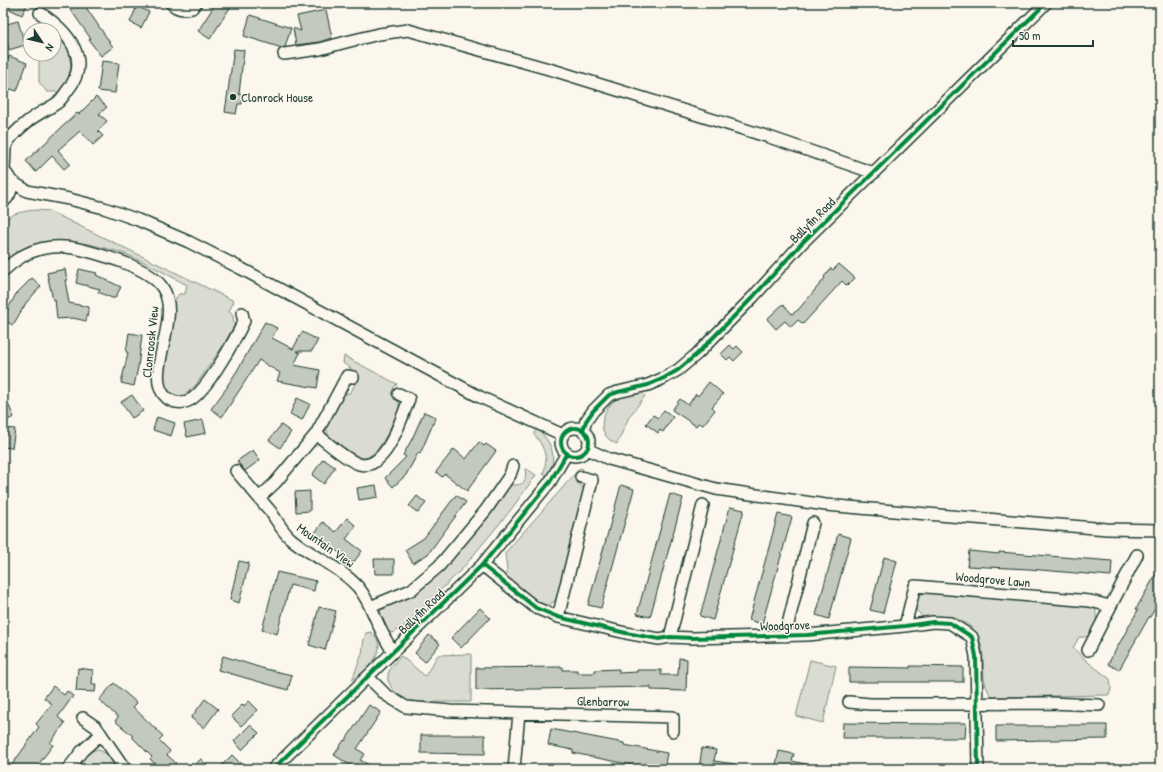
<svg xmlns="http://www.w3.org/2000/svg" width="1163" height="772" viewBox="0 0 1163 772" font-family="'Patrick Hand',sans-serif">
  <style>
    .green { fill: #dbdcd1; stroke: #7d8c82 }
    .building { fill: #c4c9be; stroke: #1f3d34 }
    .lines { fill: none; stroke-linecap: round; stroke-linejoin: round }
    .minor-casing { stroke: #1f3d34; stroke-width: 14 }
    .minor { stroke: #fbf7ec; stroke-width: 11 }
    .cycleway-casing { stroke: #fbf7ec; stroke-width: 6 }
    .cycleway { stroke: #00873e; stroke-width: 4 }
    .poi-dot { fill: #1f3d34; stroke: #fbf7ec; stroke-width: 1.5 }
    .labels { text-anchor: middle; stroke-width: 3; stroke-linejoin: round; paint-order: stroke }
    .poi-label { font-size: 13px; fill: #1f3d34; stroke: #fbf7ec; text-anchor: start }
    .street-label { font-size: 13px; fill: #1f3d34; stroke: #fbf7ec }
  </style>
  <rect width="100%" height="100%" fill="#fbf7ec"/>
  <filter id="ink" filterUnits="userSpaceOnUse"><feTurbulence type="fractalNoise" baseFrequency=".025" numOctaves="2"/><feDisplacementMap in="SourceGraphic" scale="8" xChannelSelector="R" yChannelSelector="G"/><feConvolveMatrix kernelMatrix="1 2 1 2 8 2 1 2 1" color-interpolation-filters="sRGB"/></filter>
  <g filter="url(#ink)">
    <!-- green -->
    <path class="green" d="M 54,33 L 68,48 L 71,67 L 66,84 L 58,92 L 47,92 L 39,82 L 39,54 L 54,54 Z
      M 38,210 L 49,211 L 234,301 L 229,311 L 233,316 L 234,326 L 223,346 L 195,386 L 184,395 L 177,396 L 172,395 L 167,392 L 162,380 L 173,302 L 179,294 L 185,294 L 187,285 L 144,262 L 120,252 L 89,244 L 58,241 L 37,244 L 3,267 L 3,221 C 14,212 25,211 38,210 Z
      M 344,356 L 397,384 L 394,387 L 391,394 C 394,397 398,399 399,404 C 400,410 395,418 392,424 C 387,435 373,464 357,458 L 327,435 L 327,425 L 343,395 L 351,392 L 356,381 L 356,375 L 350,368 L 343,363 Z
      M 640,391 L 645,396 L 629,417 L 617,444 C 595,435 600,412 616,399 C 621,395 633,393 640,391 Z
      M 537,429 C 553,443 558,458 547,476 L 543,474 C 549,458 544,447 534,434 Z
      M 525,468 L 536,475 L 510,511 L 462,569 L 403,627 L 392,633 L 387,631 L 380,614 L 381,610 L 387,607 L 386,604 L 415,592 L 429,583 L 456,552 L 509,485 C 524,486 527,482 525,468 Z
      M 580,468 L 583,469 L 581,474 L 579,484 L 585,490 L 557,599 L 549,605 L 541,605 L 505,577 L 507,570 L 505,553 Z
      M 924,592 L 1094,605 C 1099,617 1096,640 1079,637 L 1073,648 L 1089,663 L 1110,679 L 1111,689 L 1109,695 L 992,697 C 976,677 990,649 974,630 C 964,619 950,618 937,618 C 933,618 928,619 925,618 C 920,615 917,611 914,607 L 916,598 Z
      M 371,632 C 373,635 377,639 378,642 C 383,657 363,673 352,680 L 362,654 L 364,639 L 366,633 Z
      M 471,654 L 471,702 L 407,702 L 401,698 L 393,690 L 388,681 L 388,674 L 391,667 L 401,656 L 425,676 L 438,655 Z
      M 810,660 L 836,666 L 823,723 L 796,716 Z
      M 97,749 L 107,754 L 117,769 L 76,769 L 88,753 Z"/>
    <!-- building -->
    <path class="building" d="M 3,3 L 28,3 L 22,15 L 3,6 Z
      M 66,3 L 83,3 L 113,47 L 101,56 L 89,40 L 91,39 Z
      M 216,3 L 233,3 L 210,39 L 198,31 Z
      M 137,6 L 149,12 L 141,28 L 130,22 Z
      M 326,10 L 332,38 L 319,42 L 296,45 L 293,28 L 301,31 L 297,16 Z
      M 250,15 L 291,28 L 285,47 L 282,48 L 244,36 Z
      M 18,21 L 25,45 L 9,50 L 3,29 L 3,25 Z
      M 234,49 L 244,50 L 239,94 L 243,95 L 242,104 L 238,104 L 236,114 L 225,112 Z
      M 9,56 L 27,63 L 17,91 L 10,89 L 3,104 L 3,72 Z
      M 102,61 L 119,63 L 115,93 L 98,91 Z
      M 96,97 L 107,107 L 99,114 L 107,121 L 98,131 L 103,136 L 93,145 L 80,131 L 58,150 L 70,164 L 64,169 L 52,156 L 36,172 L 26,161 L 77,113 L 79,114 Z
      M 839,264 L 855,278 L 847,286 L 842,281 L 803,324 L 798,320 L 791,327 L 785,321 L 776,329 L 767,319 L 783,304 L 792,314 L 798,310 L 825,278 L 824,277 L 831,268 L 833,270 Z
      M 65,269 L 67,281 L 65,280 L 69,303 L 89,307 L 86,321 L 73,318 L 57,319 L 55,299 L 53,300 L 47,273 Z
      M 79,269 L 97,273 L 96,275 L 121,287 L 115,298 L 112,298 L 98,292 L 100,289 L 76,283 Z
      M 32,278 L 41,286 L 26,303 L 13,325 L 3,320 L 3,318 L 16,294 Z
      M 265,322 L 277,328 L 272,338 L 293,349 L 302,332 L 318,340 L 312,351 L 296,351 L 300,353 L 294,365 L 320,370 L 317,388 L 277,381 L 280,373 L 259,360 L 222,417 L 211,409 L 228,386 L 227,386 L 237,371 Z
      M 129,333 L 142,335 L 138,367 L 134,386 L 121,383 L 128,353 L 126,352 Z
      M 730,345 L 734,349 L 737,346 L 743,352 L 734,361 L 730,357 L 727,360 L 721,354 Z
      M 709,382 L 723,394 L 712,407 L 715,410 L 703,425 L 698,423 L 696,426 L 672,410 L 680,399 L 688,405 L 696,394 L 698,396 Z
      M 3,393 L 14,417 L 3,422 Z
      M 132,395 L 143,411 L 132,418 L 121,402 Z
      M 297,398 L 310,404 L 302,420 L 290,414 Z
      M 664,410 L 673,417 L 663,432 L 660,430 L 658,433 L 646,424 L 653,415 L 658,418 Z
      M 424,412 L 436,417 L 420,454 L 418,453 L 406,475 L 393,487 L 385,478 L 406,457 L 403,455 L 412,439 Z
      M 157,417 L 175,423 L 171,436 L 153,430 Z
      M 203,420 L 206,433 L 187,437 L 184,424 Z
      M 281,425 L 291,432 L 280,448 L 269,440 Z
      M 3,428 L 15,429 L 12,448 L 3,447 Z
      M 479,442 L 484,446 L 486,444 L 496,451 L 467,491 L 445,474 L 442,477 L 436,472 L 454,449 L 466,459 Z
      M 253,450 L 260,460 L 245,471 L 237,461 Z
      M 323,459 L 335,467 L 324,484 L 312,475 Z
      M 376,485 L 378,497 L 359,500 L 357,488 Z
      M 621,485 L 634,489 L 601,608 L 588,605 Z
      M 310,491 L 310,511 L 296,512 L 295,492 Z
      M 670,494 L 683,498 L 650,617 L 637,614 Z
      M 456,495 L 466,502 L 428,554 L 413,563 L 405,550 L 424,538 Z
      M 417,496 L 426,503 L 418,513 L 409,506 Z
      M 730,507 L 744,510 L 713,620 L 700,616 Z
      M 778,514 L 792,517 L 762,624 L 749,620 Z
      M 347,518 L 356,526 L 346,539 L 362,551 L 353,563 L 314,534 L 323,522 L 336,532 Z
      M 838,534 L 851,538 L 829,619 L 816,615 Z
      M 969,551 L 999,554 L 999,552 L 1112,561 L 1111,576 L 1029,569 L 967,566 Z
      M 884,557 L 897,561 L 883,613 L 870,610 Z
      M 374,559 L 394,559 L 394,574 L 375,574 Z
      M 239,561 L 249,563 L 239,603 L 230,600 Z
      M 1160,567 L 1160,600 L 1150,617 L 1149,617 L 1119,670 L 1108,664 L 1138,610 L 1136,609 Z
      M 277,572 L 316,581 L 314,591 L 290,585 L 277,634 L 262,630 Z
      M 319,607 L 336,611 L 325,650 L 309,645 Z
      M 480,608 L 490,618 L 461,648 L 451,638 Z
      M 429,635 L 440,644 L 425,662 L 415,653 Z
      M 223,656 L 265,669 L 292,675 L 288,690 L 218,670 Z
      M 679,658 L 687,659 L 686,691 L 651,690 L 651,687 L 476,690 L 476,668 L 563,667 L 563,670 L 577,670 L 577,673 L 595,673 L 595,670 L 619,669 L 619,673 L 637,672 L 637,670 L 661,670 L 661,675 L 678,675 Z
      M 910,666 L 963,667 L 963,682 L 849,682 L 849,667 L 910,668 Z
      M 78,668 L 93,670 L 92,684 L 96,684 L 95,692 L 76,691 Z
      M 114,683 L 137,703 L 133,707 L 163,736 L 159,740 L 170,751 L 167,755 L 176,763 L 171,769 L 161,769 L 150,759 L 152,757 L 132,737 L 133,736 L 115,721 L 118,717 L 99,700 Z
      M 53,686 L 64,695 L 67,691 L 73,696 L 58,717 L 65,723 L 50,743 L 53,745 L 35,769 L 9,769 L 39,727 L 36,724 L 52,704 L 44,698 Z
      M 205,699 L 218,709 L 204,728 L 191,718 Z
      M 249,701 L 258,710 L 241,726 L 231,716 L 243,704 L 244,706 Z
      M 369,705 L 381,712 L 357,749 L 365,754 L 360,760 L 377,769 L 356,769 L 334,755 L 344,740 L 345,741 Z
      M 843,723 L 943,724 L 943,723 L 966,723 L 965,738 L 842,738 Z
      M 250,725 L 259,733 L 242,750 L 234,741 Z
      M 1055,725 L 1107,725 L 1107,739 L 996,741 L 996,726 L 1055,726 Z
      M 551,729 L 624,743 L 624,745 L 667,753 L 664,769 L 655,769 L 655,767 L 647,766 L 637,764 L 637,766 L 573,753 L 573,750 L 548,745 Z
      M 421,735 L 485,735 L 485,754 L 421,753 Z
      M 702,748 L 716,750 L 714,761 L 735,764 L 735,769 L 699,769 Z
      M 779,751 L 794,754 L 792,761 L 810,765 L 810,769 L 775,769 Z
      M 232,755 L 240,763 L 235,769 L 218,769 Z
      M 201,759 L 211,769 L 190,769 Z"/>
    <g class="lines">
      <!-- minor casing -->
      <g class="minor-casing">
        <path id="minor" d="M 171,3 C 177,10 184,10 192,8 L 196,3
          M 284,54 L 320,49 L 346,42 L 379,34 L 408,30 L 556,71 L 769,137 L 874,173
          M 3,151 C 6,148 6,144 9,140 C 13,134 20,128 26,123 C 36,114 47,110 57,103 C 61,100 64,95 67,91 C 93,60 68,31 40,13
          M 3,171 C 14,179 14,193 3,202
          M 4,171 L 5,149
          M 11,181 L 27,191 L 69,199 L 104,208 L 138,220 L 189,242 L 242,269 L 480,397 L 563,435
          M 3,271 C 28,247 53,242 87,251 C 109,257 149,268 162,287 C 184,318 141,377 167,398 C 173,403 183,404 190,400 C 206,392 236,338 244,321 L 242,313
          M 353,377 L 347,376 L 316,434 L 275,483 L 259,498 C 263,503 267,507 271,512 C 277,521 281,529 289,537 C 310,556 338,565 358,587 C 374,606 378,632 393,651
          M561 442a14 14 0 1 1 28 0a14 14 0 1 1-28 0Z
          M 583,430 L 586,421 L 593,411 L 609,395 L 618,392 L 648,385 L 664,378 L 678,370 L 697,354 L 753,297 L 801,244 L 1046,3
          M 316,434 C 327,442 346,460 359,464 C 386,472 402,417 409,399 L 399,394
          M 587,449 L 609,459 L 716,489 L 826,505 L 950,516 L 1107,529 L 1160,530
          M 236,471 L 259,498
          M 482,565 L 536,608 L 558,617 L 626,633 L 659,639 L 670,637 L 692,638 L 807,635 L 905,626 L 933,622 L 950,623 L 972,637 L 976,656 L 978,769
          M 370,607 L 411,590 L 439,566 L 486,510 L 510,475 L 513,466
          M 558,617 L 592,480 L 581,477
          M 905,626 L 915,586 L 1090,601 L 1110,606
          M 785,636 L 813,523
          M 670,637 L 703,505
          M 1088,650 L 1137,555
          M 367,678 L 373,682 L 386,695 L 406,707 L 450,711 L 673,717 L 673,731
          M 849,702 L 870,704 L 1049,703 L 1099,705
          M 83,718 L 96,727 L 101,734
          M 68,769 L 82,751 L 101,734 L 125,769
          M 273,769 L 482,565 L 550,482 L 567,453
          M 514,769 L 519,713"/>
      </g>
      <!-- minor -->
      <use href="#minor" class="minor"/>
      <!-- cycleway casing -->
      <g class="cycleway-casing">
        <path id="cycleway" d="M561 442a14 14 0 1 1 28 0a14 14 0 1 1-28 0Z
          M 583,430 L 586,421 L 593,411 L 609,395 L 618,392 L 648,385 L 664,378 L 678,370 L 697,354 L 753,297 L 801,244 L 1046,3
          M 482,565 L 536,608 L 558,617 L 626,633 L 659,639 L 670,637 L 692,638 L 807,635 L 905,626 L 933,622 L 950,623 L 972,637 L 976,656 L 978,769
          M 273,769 L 482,565 L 550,482 L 567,453"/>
      </g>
      <!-- cycleway -->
      <use href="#cycleway" class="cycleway"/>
    </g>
  </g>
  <!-- markers -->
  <circle class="poi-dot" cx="233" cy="97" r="4"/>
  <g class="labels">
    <!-- poi labels -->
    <g class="poi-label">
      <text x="241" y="102">Clonrock House</text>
    </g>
    <!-- street labels -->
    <g class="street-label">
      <text transform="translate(812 220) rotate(-45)" y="5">Ballyfin Road</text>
      <text transform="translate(150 342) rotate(-84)" y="5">Clonroosk View</text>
      <text transform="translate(326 545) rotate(35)" y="5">Mountain View</text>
      <text transform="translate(993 579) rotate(5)" y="5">Woodgrove Lawn</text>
      <text transform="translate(421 611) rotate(-44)" y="5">Ballyfin Road</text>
      <text transform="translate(785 625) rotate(-2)" y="5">Woodgrove</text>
      <text transform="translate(603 701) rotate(1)" y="5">Glenbarrow</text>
    </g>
  </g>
  <!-- margin -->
  <rect width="1163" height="772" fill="none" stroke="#fbf7ec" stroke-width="16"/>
  <rect x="8" y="8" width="1147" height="756" fill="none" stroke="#1f3d34" stroke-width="1.5" filter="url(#ink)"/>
  <!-- north arrow -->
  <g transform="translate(42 42) rotate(125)"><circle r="19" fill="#fbf7ec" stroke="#a3ada2"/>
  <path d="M0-3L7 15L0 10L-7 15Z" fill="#1f3d34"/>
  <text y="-6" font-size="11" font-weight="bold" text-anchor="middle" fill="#1f3d34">N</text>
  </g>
  <!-- scale -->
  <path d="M1013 40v6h80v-6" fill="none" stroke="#1f3d34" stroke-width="2"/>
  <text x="1019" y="40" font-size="12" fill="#1f3d34" stroke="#fbf7ec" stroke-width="3" paint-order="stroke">50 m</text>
</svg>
